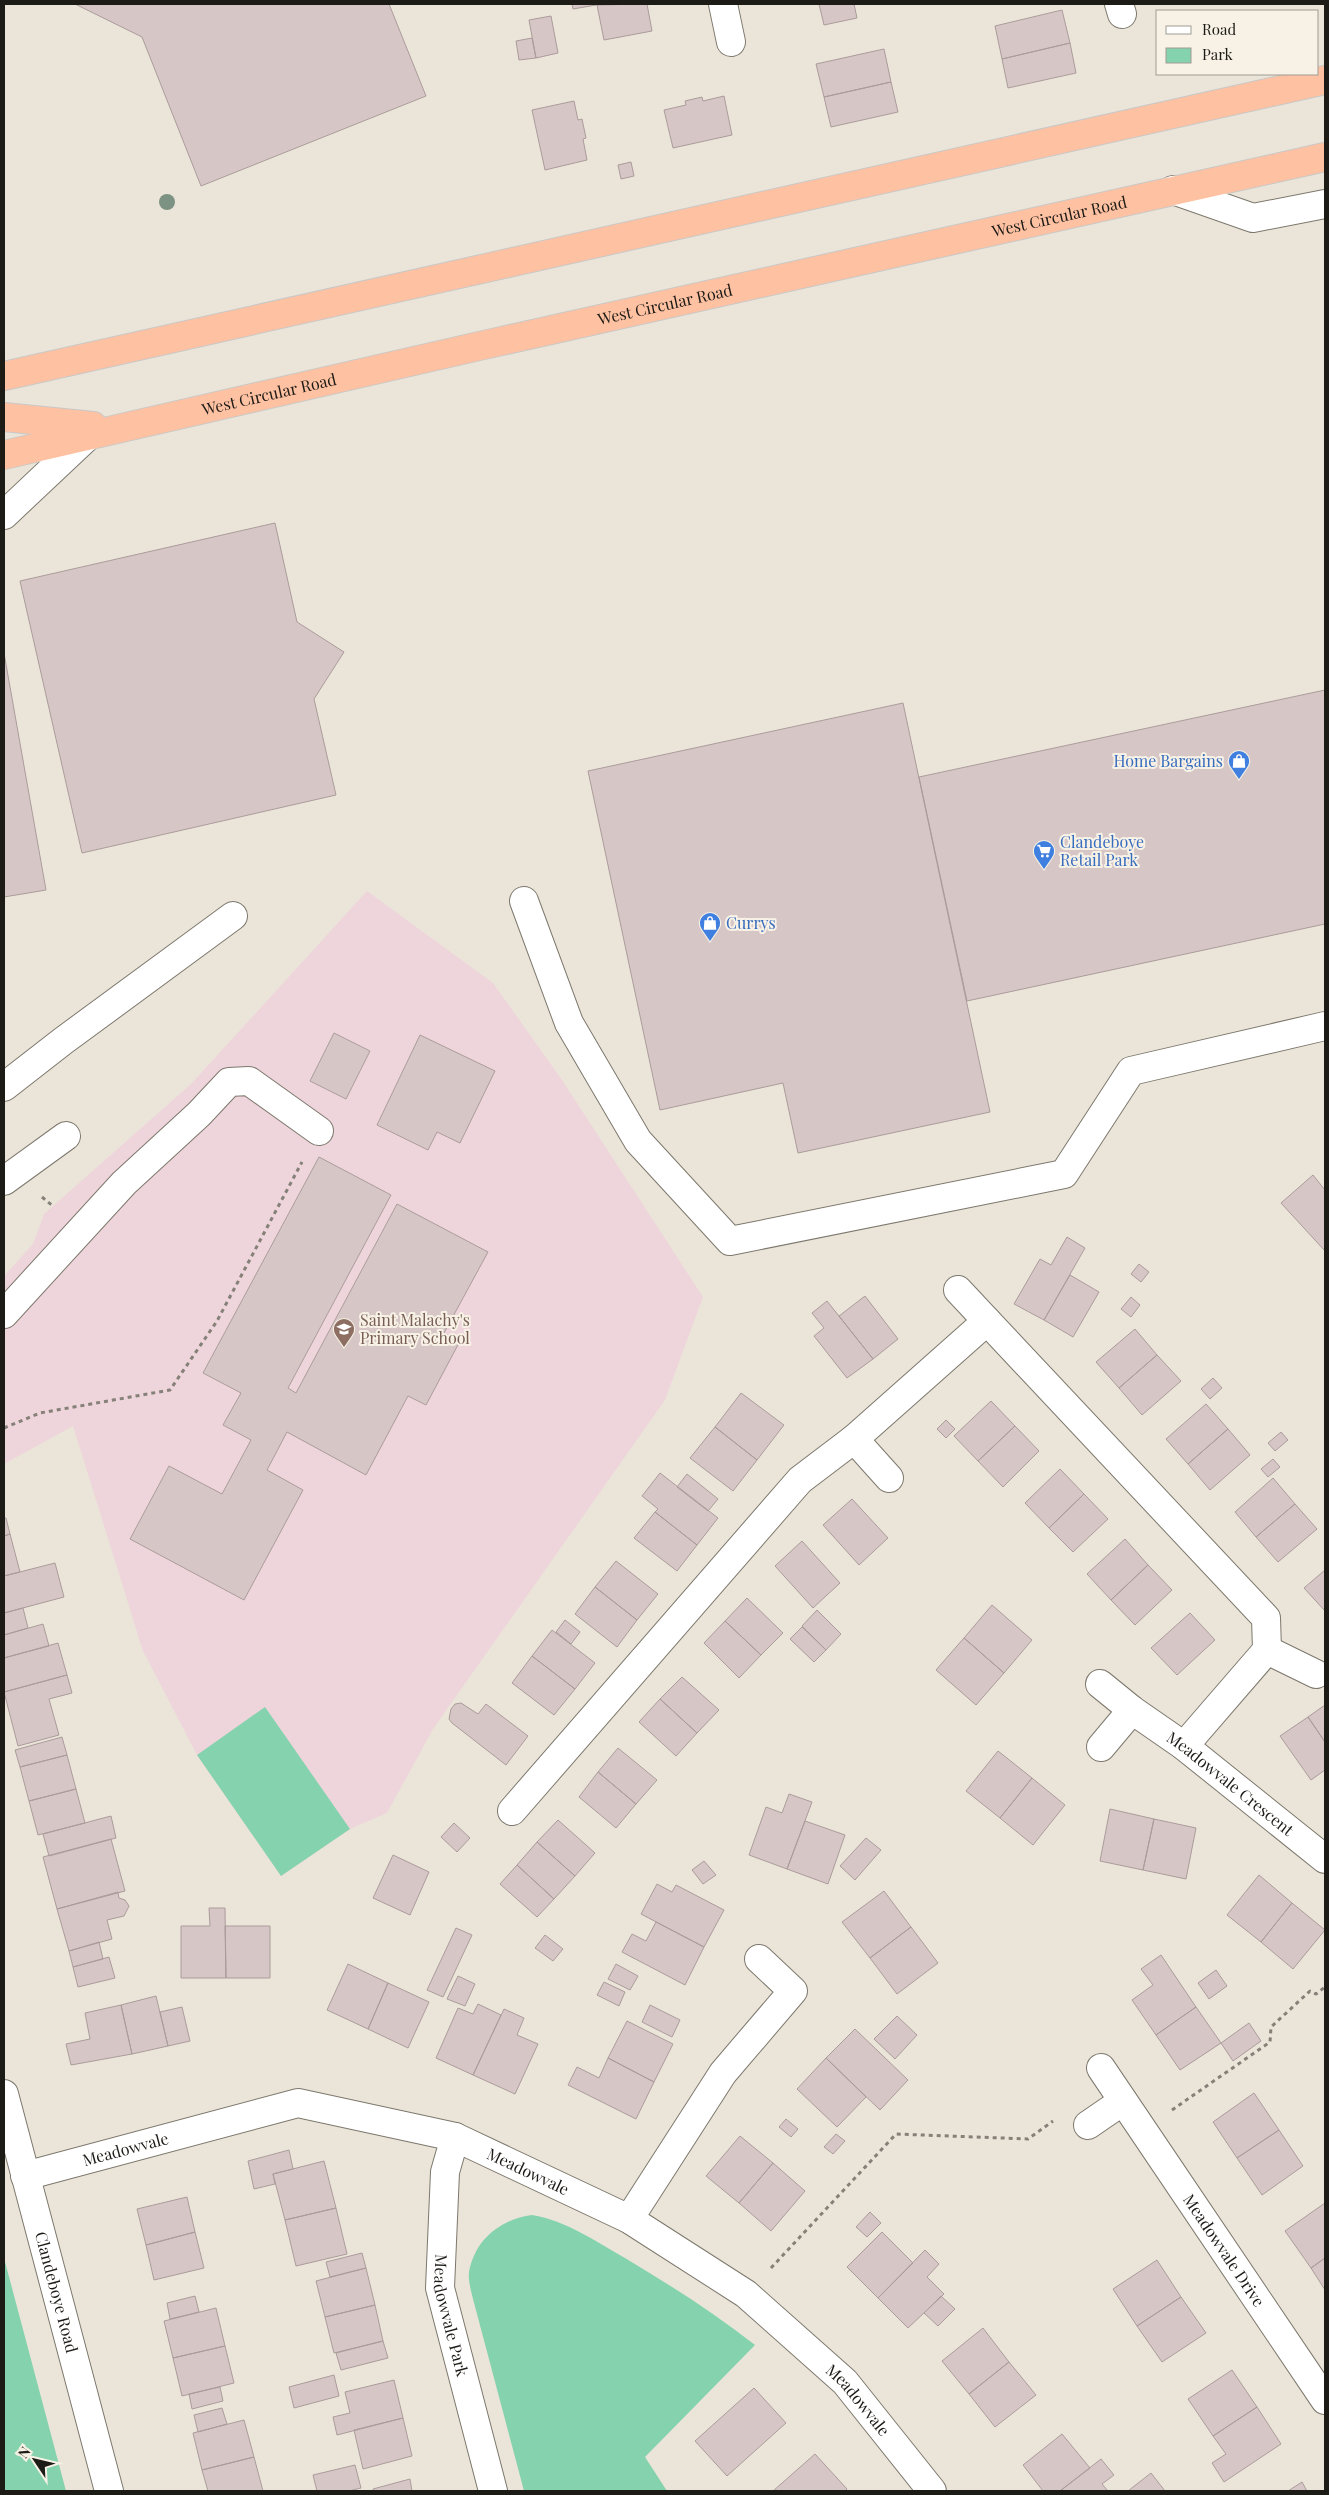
<svg xmlns="http://www.w3.org/2000/svg" width="1329" height="2495" viewBox="0 0 1329 2495" font-family="'Playfair Display',serif">
  <style>
    .education { fill: #eed4db }
    .green { fill: #85d2ae }
    .building { fill: #d6c7c6; stroke: #ab9c9b }
    .lines { fill: none; stroke-linecap: round; stroke-linejoin: round }
    .minor-casing { stroke: #7d786d; stroke-width: 30 }
    .highway-casing { stroke: #c9c8c7; stroke-width: 30 }
    .path { stroke: #858178; stroke-width: 3; stroke-dasharray: 4 4; stroke-linecap: butt }
    .minor { stroke: #fff; stroke-width: 28 }
    .highway { stroke: #fec1a2; stroke-width: 28 }
    .tree { fill: #7c9282 }
    .labels { text-anchor: middle; stroke-width: 4; stroke-linejoin: round; paint-order: stroke }
    .street-label { font-size: 16px; fill: #1d1b16; stroke: #f8f2e6 }
    .shop-label { font-size: 16px; fill: #366cbe; stroke: #f8f2e6; text-anchor: start }
    .education-label { font-size: 16px; fill: #785e54; stroke: #f8f2e6; text-anchor: start }
  </style>
  <rect width="100%" height="100%" fill="#ebe5d9"/>
  <!-- education -->
  <path class="education" d="M 367,891 L 493,983 L 562,1080 L 703,1297 L 665,1400 L 433,1729 L 387,1813 L 350,1829 L 281,1876 L 197,1755 L 143,1651 L 73,1426 L 4,1464 L 4,1276 L 33,1244 L 44,1214 L 191,1084 Z"/>
  <!-- green -->
  <path class="green" d="M 265,1707 L 350,1829 L 281,1876 L 197,1755 Z
    M 532,2215 C 567,2221 595,2241 625,2258 C 670,2285 713,2312 755,2345 L 645,2457 L 667,2491 L 524,2491 L 473,2299 C 471,2291 468,2280 469,2272 C 475,2239 501,2219 532,2215 Z
    M 4,2258 L 66,2491 L 4,2491 Z"/>
  <!-- building -->
  <path class="building" d="M 75,4 L 389,4 L 426,96 L 201,186 L 142,37 Z
    M 572,4 L 602,4 L 573,9 Z
    M 647,4 L 652,31 L 604,40 L 597,5 Z
    M 819,4 L 854,4 L 857,18 L 824,25 Z
    M 1062,10 L 1070,43 L 1002,59 L 995,26 Z
    M 551,16 L 558,53 L 536,58 L 529,20 Z
    M 532,38 L 536,58 L 519,60 L 516,41 Z
    M 1070,43 L 1076,73 L 1008,88 L 1002,59 Z
    M 884,49 L 891,82 L 824,97 L 816,64 Z
    M 891,82 L 898,112 L 831,127 L 824,97 Z
    M 724,96 L 732,135 L 673,148 L 664,110 L 686,105 L 685,101 L 702,97 L 703,101 Z
    M 574,101 L 578,120 L 582,119 L 586,138 L 583,139 L 587,160 L 545,170 L 532,110 Z
    M 631,162 L 634,176 L 621,179 L 618,165 Z
    M 275,523 L 297,622 L 344,652 L 314,699 L 336,795 L 82,853 L 20,581 Z
    M 4,653 L 46,890 L 4,897 Z
    M 1325,690 L 1325,924 L 967,1001 L 919,777 Z
    M 903,703 L 990,1112 L 798,1153 L 783,1083 L 660,1110 L 588,771 Z
    M 334,1033 L 370,1051 L 346,1099 L 310,1081 Z
    M 420,1035 L 495,1071 L 460,1143 L 437,1132 L 428,1150 L 377,1125 Z
    M 319,1157 L 391,1195 L 288,1388 L 296,1393 L 397,1204 L 488,1252 L 444,1333 L 460,1341 L 426,1405 L 408,1396 L 366,1475 L 287,1432 L 267,1470 L 303,1490 L 244,1600 L 130,1539 L 169,1466 L 222,1494 L 251,1440 L 223,1425 L 241,1393 L 203,1373 Z
    M 1313,1175 L 1325,1190 L 1325,1251 L 1281,1203 Z
    M 1067,1237 L 1085,1248 L 1044,1320 L 1014,1304 L 1040,1259 L 1051,1265 Z
    M 1139,1264 L 1149,1272 L 1141,1282 L 1131,1274 Z
    M 1070,1275 L 1099,1292 L 1073,1337 L 1044,1320 Z
    M 865,1296 L 898,1339 L 873,1359 L 839,1316 Z
    M 1131,1297 L 1140,1305 L 1131,1317 L 1121,1309 Z
    M 827,1301 L 873,1359 L 847,1378 L 814,1336 L 824,1328 L 812,1313 Z
    M 1135,1329 L 1157,1355 L 1119,1388 L 1096,1362 Z
    M 1157,1355 L 1181,1381 L 1142,1415 L 1119,1388 Z
    M 1213,1378 L 1222,1388 L 1210,1399 L 1201,1389 Z
    M 741,1393 L 784,1425 L 757,1460 L 715,1427 Z
    M 991,1401 L 1015,1426 L 978,1461 L 954,1436 Z
    M 1206,1404 L 1228,1429 L 1188,1464 L 1166,1439 Z
    M 946,1420 L 955,1429 L 946,1438 L 937,1429 Z
    M 1015,1426 L 1039,1451 L 1003,1487 L 978,1461 Z
    M 715,1427 L 757,1460 L 733,1491 L 690,1458 Z
    M 1228,1429 L 1250,1455 L 1210,1490 L 1188,1464 Z
    M 1281,1432 L 1288,1440 L 1275,1451 L 1268,1443 Z
    M 1273,1459 L 1280,1467 L 1268,1477 L 1261,1469 Z
    M 1060,1469 L 1084,1494 L 1049,1528 L 1025,1503 Z
    M 660,1473 L 718,1518 L 697,1545 L 655,1512 L 658,1509 L 642,1496 Z
    M 687,1474 L 718,1499 L 708,1511 L 677,1487 Z
    M 1273,1478 L 1295,1504 L 1256,1537 L 1235,1512 Z
    M 1084,1494 L 1108,1519 L 1073,1552 L 1049,1528 Z
    M 852,1499 L 888,1538 L 859,1565 L 823,1525 Z
    M 1295,1504 L 1317,1529 L 1278,1562 L 1256,1537 Z
    M 655,1512 L 697,1545 L 677,1571 L 634,1538 Z
    M 4,1518 L 6,1518 L 10,1534 L 4,1536 Z
    M 10,1534 L 20,1572 L 4,1576 L 4,1536 Z
    M 1125,1539 L 1148,1565 L 1111,1600 L 1087,1574 Z
    M 802,1541 L 840,1583 L 813,1608 L 775,1566 Z
    M 616,1561 L 658,1594 L 637,1620 L 595,1587 Z
    M 55,1563 L 64,1597 L 4,1613 L 4,1576 Z
    M 1148,1565 L 1172,1590 L 1135,1625 L 1111,1600 Z
    M 1325,1570 L 1325,1611 L 1304,1588 Z
    M 595,1587 L 637,1620 L 617,1647 L 575,1614 Z
    M 747,1598 L 783,1633 L 761,1655 L 725,1621 Z
    M 992,1605 L 1032,1640 L 1004,1673 L 964,1638 Z
    M 23,1608 L 28,1628 L 4,1635 L 4,1613 Z
    M 817,1610 L 841,1634 L 826,1650 L 802,1626 Z
    M 1190,1613 L 1215,1640 L 1177,1675 L 1151,1648 Z
    M 565,1620 L 580,1632 L 571,1644 L 556,1632 Z
    M 725,1621 L 761,1655 L 739,1678 L 704,1643 Z
    M 43,1624 L 49,1646 L 4,1658 L 4,1635 Z
    M 802,1627 L 826,1650 L 814,1662 L 790,1639 Z
    M 552,1630 L 595,1663 L 575,1689 L 532,1656 Z
    M 964,1638 L 1004,1673 L 976,1705 L 936,1670 Z
    M 58,1643 L 67,1675 L 4,1692 L 4,1658 Z
    M 532,1656 L 575,1689 L 554,1715 L 512,1683 Z
    M 67,1675 L 72,1693 L 49,1699 L 59,1735 L 18,1746 L 4,1692 Z
    M 682,1677 L 719,1710 L 697,1733 L 660,1699 Z
    M 660,1699 L 697,1733 L 676,1756 L 639,1722 Z
    M 461,1703 L 478,1714 L 486,1704 L 528,1736 L 506,1765 L 452,1723 L 449,1719 L 451,1709 L 455,1704 Z
    M 1325,1705 L 1325,1742 L 1308,1717 Z
    M 1308,1717 L 1325,1742 L 1325,1770 L 1311,1780 L 1280,1736 Z
    M 62,1737 L 67,1755 L 20,1767 L 15,1750 Z
    M 618,1748 L 657,1780 L 636,1804 L 598,1772 Z
    M 998,1751 L 1032,1778 L 1000,1818 L 966,1791 Z
    M 67,1755 L 76,1789 L 29,1801 L 20,1767 Z
    M 598,1772 L 636,1804 L 616,1828 L 579,1797 Z
    M 1032,1778 L 1065,1805 L 1033,1845 L 1000,1818 Z
    M 76,1789 L 85,1823 L 38,1835 L 29,1801 Z
    M 789,1794 L 812,1802 L 787,1869 L 749,1855 L 766,1807 L 782,1813 Z
    M 1110,1809 L 1154,1819 L 1143,1870 L 1100,1861 Z
    M 111,1816 L 116,1838 L 49,1856 L 43,1834 Z
    M 1154,1819 L 1196,1828 L 1186,1879 L 1143,1870 Z
    M 558,1820 L 595,1853 L 575,1876 L 537,1842 Z
    M 805,1821 L 845,1835 L 828,1884 L 787,1869 Z
    M 454,1823 L 470,1838 L 457,1852 L 441,1837 Z
    M 866,1838 L 881,1850 L 855,1880 L 840,1866 Z
    M 111,1839 L 125,1891 L 57,1909 L 43,1857 Z
    M 537,1842 L 575,1876 L 554,1899 L 517,1865 Z
    M 393,1855 L 429,1872 L 410,1915 L 373,1898 Z
    M 704,1861 L 716,1875 L 703,1884 L 692,1870 Z
    M 517,1865 L 554,1899 L 537,1917 L 500,1884 Z
    M 1259,1875 L 1292,1903 L 1261,1942 L 1227,1915 Z
    M 657,1884 L 672,1892 L 676,1885 L 724,1910 L 704,1947 L 641,1914 Z
    M 884,1891 L 911,1927 L 870,1958 L 842,1922 Z
    M 118,1892 L 119,1898 L 125,1900 L 129,1906 L 124,1916 L 107,1920 L 112,1939 L 69,1951 L 57,1909 Z
    M 1292,1903 L 1325,1930 L 1293,1969 L 1261,1942 Z
    M 209,1908 L 225,1908 L 226,1978 L 181,1978 L 181,1926 L 210,1926 Z
    M 656,1922 L 704,1947 L 685,1985 L 622,1952 L 632,1934 L 646,1941 Z
    M 225,1926 L 270,1926 L 270,1978 L 226,1978 Z
    M 911,1927 L 938,1963 L 897,1994 L 870,1958 Z
    M 456,1928 L 472,1935 L 443,1997 L 427,1990 Z
    M 545,1935 L 563,1949 L 553,1961 L 535,1948 Z
    M 99,1942 L 103,1959 L 73,1967 L 69,1951 Z
    M 1161,1955 L 1196,2007 L 1156,2035 L 1132,2000 L 1153,1985 L 1141,1969 Z
    M 109,1957 L 115,1978 L 78,1987 L 73,1967 Z
    M 348,1964 L 388,1983 L 368,2029 L 327,2010 Z
    M 616,1964 L 638,1976 L 630,1990 L 608,1979 Z
    M 1216,1970 L 1227,1986 L 1209,1999 L 1198,1983 Z
    M 458,1976 L 475,1984 L 465,2006 L 447,1999 Z
    M 604,1982 L 625,1992 L 619,2006 L 597,1995 Z
    M 388,1983 L 429,2002 L 408,2048 L 368,2029 Z
    M 156,1996 L 168,2046 L 132,2054 L 121,2005 Z
    M 478,2004 L 501,2015 L 473,2075 L 436,2058 L 458,2008 L 473,2014 Z
    M 121,2005 L 132,2054 L 71,2065 L 66,2044 L 90,2039 L 85,2013 Z
    M 650,2005 L 680,2020 L 672,2037 L 642,2022 Z
    M 182,2007 L 190,2041 L 168,2046 L 160,2012 Z
    M 1196,2007 L 1221,2043 L 1180,2070 L 1156,2035 Z
    M 504,2009 L 524,2018 L 517,2035 L 538,2044 L 515,2094 L 473,2075 Z
    M 897,2016 L 917,2035 L 895,2059 L 874,2039 Z
    M 627,2021 L 673,2044 L 654,2082 L 608,2058 Z
    M 1249,2023 L 1261,2041 L 1233,2061 L 1221,2043 Z
    M 855,2029 L 908,2080 L 880,2110 L 826,2058 Z
    M 608,2058 L 654,2082 L 636,2119 L 568,2085 L 577,2067 L 599,2078 Z
    M 826,2058 L 866,2097 L 837,2127 L 797,2089 Z
    M 1254,2093 L 1279,2130 L 1237,2158 L 1213,2122 Z
    M 786,2119 L 798,2129 L 791,2137 L 779,2127 Z
    M 1279,2130 L 1303,2166 L 1262,2195 L 1237,2158 Z
    M 836,2134 L 845,2141 L 833,2154 L 824,2147 Z
    M 740,2136 L 773,2163 L 739,2203 L 706,2176 Z
    M 289,2150 L 293,2169 L 273,2174 L 275,2184 L 254,2189 L 248,2161 Z
    M 324,2161 L 336,2208 L 285,2220 L 273,2174 Z
    M 773,2163 L 805,2191 L 771,2231 L 739,2203 Z
    M 187,2197 L 195,2232 L 146,2245 L 137,2209 Z
    M 1325,2203 L 1325,2258 L 1311,2268 L 1285,2231 Z
    M 336,2208 L 347,2254 L 296,2266 L 285,2220 Z
    M 870,2212 L 881,2223 L 867,2237 L 856,2227 Z
    M 195,2232 L 204,2268 L 154,2280 L 146,2245 Z
    M 882,2232 L 913,2263 L 878,2298 L 847,2267 Z
    M 925,2250 L 939,2264 L 927,2277 L 944,2294 L 908,2328 L 878,2298 Z
    M 362,2253 L 366,2268 L 330,2277 L 326,2262 Z
    M 1325,2258 L 1325,2290 L 1311,2268 Z
    M 1157,2260 L 1181,2297 L 1137,2326 L 1113,2289 Z
    M 366,2268 L 375,2305 L 325,2317 L 316,2281 Z
    M 195,2296 L 199,2312 L 170,2319 L 167,2303 Z
    M 941,2296 L 955,2309 L 938,2326 L 924,2313 Z
    M 1181,2297 L 1206,2333 L 1162,2362 L 1137,2326 Z
    M 375,2305 L 383,2341 L 334,2353 L 325,2317 Z
    M 216,2308 L 225,2346 L 173,2358 L 164,2321 Z
    M 983,2328 L 1009,2362 L 969,2394 L 942,2361 Z
    M 383,2341 L 388,2358 L 341,2370 L 336,2353 Z
    M 225,2346 L 234,2383 L 182,2396 L 173,2358 Z
    M 1009,2362 L 1036,2395 L 995,2427 L 969,2394 Z
    M 1232,2370 L 1257,2407 L 1213,2436 L 1188,2399 Z
    M 334,2375 L 339,2396 L 294,2408 L 289,2387 Z
    M 394,2380 L 403,2418 L 337,2435 L 333,2417 L 350,2413 L 345,2392 Z
    M 220,2387 L 223,2401 L 192,2409 L 189,2394 Z
    M 754,2388 L 786,2423 L 727,2476 L 695,2441 Z
    M 1257,2407 L 1281,2444 L 1224,2482 L 1212,2463 L 1226,2454 L 1213,2436 Z
    M 222,2408 L 227,2424 L 198,2432 L 194,2415 Z
    M 403,2418 L 412,2456 L 363,2469 L 354,2430 Z
    M 244,2420 L 254,2457 L 202,2470 L 193,2433 Z
    M 1062,2434 L 1090,2468 L 1060,2491 L 1043,2491 L 1023,2465 Z
    M 815,2454 L 847,2489 L 845,2491 L 773,2491 Z
    M 254,2457 L 263,2491 L 208,2491 L 202,2470 Z
    M 1101,2459 L 1114,2475 L 1102,2484 L 1108,2491 L 1060,2491 Z
    M 355,2465 L 361,2488 L 349,2491 L 317,2491 L 313,2475 Z
    M 1151,2473 L 1165,2491 L 1128,2491 Z
    M 410,2479 L 412,2491 L 373,2491 L 373,2489 Z
    M 1302,2482 L 1307,2491 L 1288,2491 Z"/>
  <g class="lines">
    <!-- minor casing -->
    <g class="minor-casing">
      <g id="minor">
        <path d="M 723,4 L 731,42"/>
        <path d="M 1119,4 L 1122,14"/>
        <path d="M 1173,190 L 1253,218 L 1325,204"/>
        <path d="M 4,515 L 90,434"/>
        <path d="M 524,901 L 569,1023 L 638,1141 L 730,1241 L 1064,1174 L 1131,1071 L 1325,1026"/>
        <path d="M 4,1087 L 63,1041 L 233,916"/>
        <path d="M 4,1181 L 66,1136"/>
        <path d="M 958,1290 L 987,1321"/>
        <path d="M 4,1314 L 124,1183 L 199,1114 L 229,1082 L 249,1081 L 319,1131"/>
        <path d="M 854,1439 L 889,1478"/>
        <path d="M 1267,1650 L 1316,1674"/>
        <path id="s1" d="M 1100,1684 L 1132,1710 L 1184,1746 L 1325,1859"/>
        <path d="M 1101,1747 L 1132,1710"/>
        <path d="M 512,1811 L 800,1480 L 854,1439 L 987,1321 L 1266,1618 L 1267,1650 L 1184,1746"/>
        <path id="s2" d="M 1101,2068 L 1325,2400"/>
        <path id="s3" d="M 4,2094 L 109,2491"/>
        <path d="M 1088,2125 L 1123,2101"/>
        <path id="s4" d="M 455,2137 L 445,2172 L 440,2288 L 493,2491"/>
        <path id="s5" d="M 25,2176 L 298,2103 L 455,2137 L 629,2219 L 746,2294 L 845,2382 L 932,2491"/>
        <path d="M 629,2219 L 723,2073 L 793,1991 L 759,1959"/>
      </g>
    </g>
    <!-- highway casing -->
    <g class="highway-casing">
      <g id="highway">
        <path d="M 4,376 L 1325,80"/>
        <path d="M 4,417 L 93,426"/>
        <path id="s6" d="M 4,455 L 488,344 L 1325,157"/>
      </g>
    </g>
    <!-- path -->
    <path class="path" d="M 42,1197 L 54,1207
      M 4,1428 L 40,1413 L 170,1390 L 217,1321 L 302,1162
      M 1172,2110 L 1270,2042 L 1271,2027 L 1310,1991 L 1316,1994 L 1325,1987
      M 771,2268 L 896,2134 L 1028,2139 L 1053,2121"/>
    <!-- minor -->
    <use href="#minor" class="minor"/>
    <!-- highway -->
    <use href="#highway" class="highway"/>
  </g>
  <!-- trees -->
  <circle class="tree" cx="167" cy="202" r="8"/>
  <!-- icons -->
  <defs>
    <g id="shop-pin" transform="scale(1.125)"><path d="M0 17L-7.5 6A9.5 9.5 0 1 1 7.5 6Z" fill="#3f7fe0" stroke="#f8f2e6"/><path d="M-5-2.5h2.3a2.7 3.5 0 0 1 5.4 0H5L5.5 6h-11ZM-1.5-2.5h3a1.5 2.3 0 0 0-3 0Z" fill="#fff"/></g>
    <g id="supermarket-pin" transform="scale(1.125)"><path d="M0 17L-7.5 6A9.5 9.5 0 1 1 7.5 6Z" fill="#3f7fe0" stroke="#f8f2e6"/><path d="M-6-5.5h2.5l.6 2H6L4.5 2H-2.5L-4.4-4H-6ZM-1.5 3.2a1.3 1.3 0 1 0 .1 0ZM3 3.2a1.3 1.3 0 1 0 .1 0Z" fill="#fff"/></g>
    <g id="school-pin" transform="scale(1.125)"><path d="M0 17L-7.5 6A9.5 9.5 0 1 1 7.5 6Z" fill="#8d6e63" stroke="#f8f2e6"/><path d="M0-5L7-2L0 1L-7-2ZM-4 1L0 2.5L4 1V4Q0 6-4 4Z" fill="#fff"/></g>
  </defs>
  <g fill-rule="evenodd">
    <use href="#shop-pin" x="1239" y="761"/>
    <use href="#supermarket-pin" x="1044" y="851"/>
    <use href="#shop-pin" x="710" y="923"/>
    <use href="#school-pin" x="344" y="1329"/>
  </g>
  <g class="labels">
    <!-- street labels -->
    <g class="street-label">
      <text dy="6" stroke="none"><textPath href="#s6" startOffset="1082">West Circular Road</textPath></text>
      <text dy="6" stroke="none"><textPath href="#s6" startOffset="678">West Circular Road</textPath></text>
      <text dy="6" stroke="none"><textPath href="#s6" startOffset="272">West Circular Road</textPath></text>
      <text dy="6" stroke="none"><textPath href="#s1" startOffset="164">Meadowvale Crescent</textPath></text>
      <text dy="6" stroke="none"><textPath href="#s5" startOffset="104">Meadowvale</textPath></text>
      <text dy="6" stroke="none"><textPath href="#s5" startOffset="524">Meadowvale</textPath></text>
      <text dy="6" stroke="none"><textPath href="#s2" startOffset="220">Meadowvale Drive</textPath></text>
      <text dy="6" stroke="none"><textPath href="#s3" startOffset="205">Clandeboye Road</textPath></text>
      <text dy="6" stroke="none"><textPath href="#s4" startOffset="181">Meadowvale Park</textPath></text>
      <text dy="6" stroke="none"><textPath href="#s5" startOffset="929">Meadowvale</textPath></text>
    </g>
    <!-- shop labels -->
    <g class="shop-label">
      <text x="1223" y="767" text-anchor="end">Home Bargains</text>
      <text x="1060" y="848">Clandeboye<tspan x="1060" dy="18">Retail Park</tspan></text>
      <text x="726" y="929">Currys</text>
    </g>
    <!-- education labels -->
    <g class="education-label">
      <text x="360" y="1326">Saint Malachy's<tspan x="360" dy="18">Primary School</tspan></text>
    </g>
  </g>
  <!-- border -->
  <rect width="1329" height="2495" fill="none" stroke="#1d1b16" stroke-width="10"/>
  <!-- legend -->
  <rect x="1156" y="10" width="162" height="65" fill="#f8f2e6" stroke="#a09c93"/>
  <rect x="1166" y="26" width="25" height="8" fill="#ffffff" stroke="#a09c93"/>
  <text x="1202" y="35" font-size="15" fill="#1d1b16">Road</text>
  <rect x="1166" y="48" width="25" height="15" fill="#85d2ae" stroke="#a09c93"/>
  <text x="1202" y="60" font-size="15" fill="#1d1b16">Park</text>
  <!-- north arrow -->
  <g transform="translate(35 2460) rotate(305)" stroke="#f8f2e6" stroke-width="4" paint-order="stroke">
  <path d="M0-4L9 19L0 12L-9 19Z" fill="#1d1b16"/>
  <text y="-8" font-size="14" font-weight="bold" text-anchor="middle" fill="#1d1b16">N</text>
  </g>
</svg>
